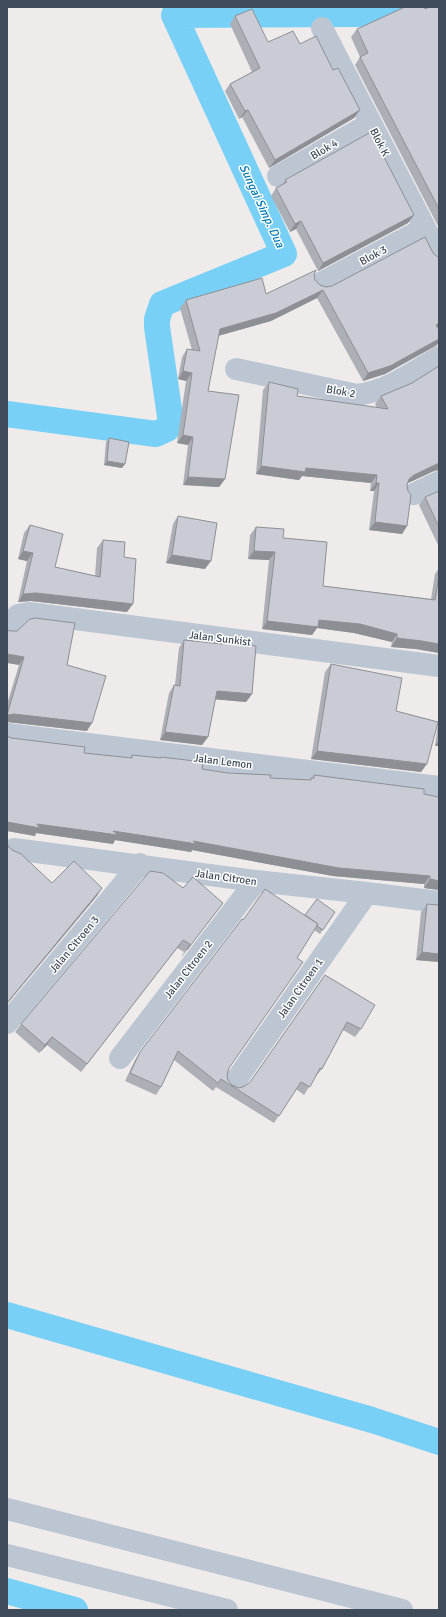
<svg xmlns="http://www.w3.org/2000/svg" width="446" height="1617" viewBox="0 0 446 1617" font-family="Signika,sans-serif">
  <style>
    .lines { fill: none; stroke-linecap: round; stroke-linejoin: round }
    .canal { stroke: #78d0f6; stroke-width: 26 }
    .minor { stroke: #bcc6d3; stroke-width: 22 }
    .wall { fill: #adafb6 }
    .shaded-wall { fill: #8d8f94 }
    .building { fill: #c9ccd4; stroke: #8d8f94 }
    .labels { text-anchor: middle; stroke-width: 3; stroke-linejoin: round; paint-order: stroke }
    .street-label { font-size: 11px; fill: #414c5a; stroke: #fff }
    .water-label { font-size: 12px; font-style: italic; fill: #007aaf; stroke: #fff }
  </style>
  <rect width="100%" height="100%" fill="#eeebea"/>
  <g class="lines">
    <!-- canal -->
    <path class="canal" d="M 7,414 L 156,434 L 167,429 L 171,423 L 157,327 L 157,319 L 162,304 L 284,254 L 174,15 L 358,14 L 389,7
      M 7,1315 L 372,1420 L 439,1442
      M 7,1591 L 75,1610"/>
    <!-- minor -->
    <path class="minor" d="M 322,28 L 439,255
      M 278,176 L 371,123
      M 321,283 L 425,228
      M 236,369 L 357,395 C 388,391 413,372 439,357
      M 414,494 L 439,482
      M 7,627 L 18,615 L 29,613 L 439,666
      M 7,734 L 439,787
      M 14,849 L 256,881 L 367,893 L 439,902
      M 7,1023 L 140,864
      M 120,1058 L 256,881
      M 234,1083 L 367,893
      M 7,1509 L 402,1610
      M 7,1555 L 227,1610"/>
  </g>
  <!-- wall -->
  <path class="wall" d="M 439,7 L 439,228 L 355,65 L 360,57 L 351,37 L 357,29 L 425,9 Z
    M 235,16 L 268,42 L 300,44 L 333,70 L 360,110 L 354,118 L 269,168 L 242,117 L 239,119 L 225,91 L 230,84 L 252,72 L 230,24 Z
    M 285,180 L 414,215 L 408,223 L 318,271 L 296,229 L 290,232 L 271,196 L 276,188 L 282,185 Z
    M 433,253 L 439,258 L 439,328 L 438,329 L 437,345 L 385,374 L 363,381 L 317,298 L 271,321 L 218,336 L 208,391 L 225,479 L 219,487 L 183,485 L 188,445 L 177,443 L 186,381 L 178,379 L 182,357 L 187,349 L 192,350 L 180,308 L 186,300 L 266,294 L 314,275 L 315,280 L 320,285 L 326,287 L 332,286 Z
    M 439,366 L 439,470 L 434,471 L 408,483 L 407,485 L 407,526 L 402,534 L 369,530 L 374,491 L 370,491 L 371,483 L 302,476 L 299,480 L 256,474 L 263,390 L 269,382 L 297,396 L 377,408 L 375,404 L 381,396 L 412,383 Z
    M 109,438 L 122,468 L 104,465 L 106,442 Z
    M 439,491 L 439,547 L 419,505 L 425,497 Z
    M 178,516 L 205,569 L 166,563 L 173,524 Z
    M 30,525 L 55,567 L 95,576 L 97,548 L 103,540 L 124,557 L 127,612 L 31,601 L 18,602 L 27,561 L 18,559 L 24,533 Z
    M 256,527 L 283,538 L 323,586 L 431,599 L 435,574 L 439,568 L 439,653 L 416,649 L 391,647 L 392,642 L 354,633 L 317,628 L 312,635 L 262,629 L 269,560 L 248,559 L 250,535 Z
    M 7,630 L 67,665 L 87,731 L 7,722 L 7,704 L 19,665 Z
    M 184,640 L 221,644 L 222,642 L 252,694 L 246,702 L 215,699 L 208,737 L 202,745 L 160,740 L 169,693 L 174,685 L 175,685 L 179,648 Z
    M 331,664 L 396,711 L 438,722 L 439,714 L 439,746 L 435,746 L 438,723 L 421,772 L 311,759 L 325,672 Z
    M 7,736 L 11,738 L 84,753 L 130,758 L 132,755 L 160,758 L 161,757 L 202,769 L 270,778 L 310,780 L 314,775 L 424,794 L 439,890 L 424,888 L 424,884 L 333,876 L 192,850 L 191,852 L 115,840 L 113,844 L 36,833 L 35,836 L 7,831 Z
    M 183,888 L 223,903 L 181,958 L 184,952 L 177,948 L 81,1072 L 47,1045 L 39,1053 L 15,1032 L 21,1024 Z
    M 427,904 L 439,962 L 416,960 L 421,912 Z
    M 335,912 L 320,934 L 314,930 L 229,1068 L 227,1075 L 228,1080 L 232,1085 L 239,1088 L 245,1086 L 250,1082 L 325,975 L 361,1029 L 355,1037 L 343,1030 L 322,1069 L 316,1076 L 304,1095 L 296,1089 L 274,1123 L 216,1087 L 213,1091 L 174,1060 L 161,1087 L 156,1095 L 125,1081 L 135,1060 L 140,1052 L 243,920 Z"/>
  <!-- shaded-wall -->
  <path class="shaded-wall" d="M 248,110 L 242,117 L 239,119 L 245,111 Z
    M 360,110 L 354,118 L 269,168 L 275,160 Z
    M 414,215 L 408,223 L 318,271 L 323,263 Z
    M 301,221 L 296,229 L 290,232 L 295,224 Z
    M 323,290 L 317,298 L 271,321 L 214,337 L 220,329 Z
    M 439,323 L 439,328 L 431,333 L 436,325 Z
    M 439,339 L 439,342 L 437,345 L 385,374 L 363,381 L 368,373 Z
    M 183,371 L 192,373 L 186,381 L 178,379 Z
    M 183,435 L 193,437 L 188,445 L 177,443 Z
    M 107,461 L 125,464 L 122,468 L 104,465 Z
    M 439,463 L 439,470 L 434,471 L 408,483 L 409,479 L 414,475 Z
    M 261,466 L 306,468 L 377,475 L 371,483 L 302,476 L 299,480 L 256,474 Z
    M 188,477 L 225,479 L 219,487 L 183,485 Z
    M 376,483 L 379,483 L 374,491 L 370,491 Z
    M 375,522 L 407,526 L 402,534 L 369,530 Z
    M 23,551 L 33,553 L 27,561 L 18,559 Z
    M 254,551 L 275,552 L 269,560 L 248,559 Z
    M 172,555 L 211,561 L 205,569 L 166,563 Z
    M 36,593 L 133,604 L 127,612 L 31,601 L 18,602 L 23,594 Z
    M 319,620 L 360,624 L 397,634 L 392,642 L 354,633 L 317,628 L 312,635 L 262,629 L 267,621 Z
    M 397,638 L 422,641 L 439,644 L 439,653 L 416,649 L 391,647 Z
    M 7,654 L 24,657 L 19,665 L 7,663 Z
    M 217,691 L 252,694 L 246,702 L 211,699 Z
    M 14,714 L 92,723 L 87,731 L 7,722 L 7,715 Z
    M 165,732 L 208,737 L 202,745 L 160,740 Z
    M 439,740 L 439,746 L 435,746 Z
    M 317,751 L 427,764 L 421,772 L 311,759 Z
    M 7,822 L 113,831 L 193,841 L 430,876 L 424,884 L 333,876 L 192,850 L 191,852 L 115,840 L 113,844 L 36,833 L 35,836 L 7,831 Z
    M 430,879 L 439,881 L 439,890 L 424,888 Z
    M 102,888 L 97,896 L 7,1004 L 7,1003 Z
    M 183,940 L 177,948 L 81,1072 L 87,1064 Z
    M 422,952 L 439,954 L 439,962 L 416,960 Z
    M 52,1037 L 47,1045 L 39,1053 L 45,1045 Z"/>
  <!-- building -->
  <path class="building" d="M 405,7 L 424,7 L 425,9 L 430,7 L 439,7 L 439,209 L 360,57 L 368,53 L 357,29 Z
    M 252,9 L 268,42 L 293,31 L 300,44 L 316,36 L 333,70 L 338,68 L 360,110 L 275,160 L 248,110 L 245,111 L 230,84 L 260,68 L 235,16 Z
    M 371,132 L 414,215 L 323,263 L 301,221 L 295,224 L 276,188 L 287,182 L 285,180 Z
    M 425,237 L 433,253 L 439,258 L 439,323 L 436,325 L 439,330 L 439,339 L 390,366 L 368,373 L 323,290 L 276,313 L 220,329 L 208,391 L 239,395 L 225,479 L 188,477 L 193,437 L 183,435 L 192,373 L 183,371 L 187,349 L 200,351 L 186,300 L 262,278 L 266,294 L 316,270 L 314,275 L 315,280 L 320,285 L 326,287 L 332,286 Z
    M 439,366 L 439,463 L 414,475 L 409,479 L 407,485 L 408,491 L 411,495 L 407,526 L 375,522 L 379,483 L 376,483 L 377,475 L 306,468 L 305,472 L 261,466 L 269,382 L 298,389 L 297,396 L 388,409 L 381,396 L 412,383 Z
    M 109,438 L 129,442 L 125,464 L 107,461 Z
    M 439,491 L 439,527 L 425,497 Z
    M 178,516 L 217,523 L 211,561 L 172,555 Z
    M 30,525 L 63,534 L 55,567 L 100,577 L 103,540 L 125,542 L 124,557 L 136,559 L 133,604 L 36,593 L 23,594 L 33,553 L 23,551 Z
    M 256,527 L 284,529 L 283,538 L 327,542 L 323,586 L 435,600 L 439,576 L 439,644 L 422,641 L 397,638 L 397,634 L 360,624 L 319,620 L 318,627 L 267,621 L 275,552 L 254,551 Z
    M 35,618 L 75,623 L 67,665 L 106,676 L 92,723 L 14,714 L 7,715 L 24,657 L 7,654 L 7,630 L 10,631 L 17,631 L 30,619 Z
    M 184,640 L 222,644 L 222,642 L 256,646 L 252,694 L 217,691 L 208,737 L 165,732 L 174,685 L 180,686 Z
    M 331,664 L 402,678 L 396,711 L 438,722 L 427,764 L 317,751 Z
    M 7,736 L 11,738 L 85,747 L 84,753 L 132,758 L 132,755 L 161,758 L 161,757 L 203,762 L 202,769 L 228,773 L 271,775 L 270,778 L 311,780 L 311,778 L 314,778 L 314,775 L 424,789 L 424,794 L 439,797 L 439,881 L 430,879 L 430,876 L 339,868 L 193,841 L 197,844 L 113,831 L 118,835 L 37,824 L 40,828 L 7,822 Z
    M 7,841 L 8,846 L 12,850 L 21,854 L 52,883 L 74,861 L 102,888 L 7,1003 Z
    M 150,871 L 163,873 L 183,888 L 193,877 L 223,903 L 187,950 L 190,944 L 183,940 L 87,1064 L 52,1037 L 45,1045 L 21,1024 Z
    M 265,889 L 318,924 L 297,958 L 303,962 L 229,1068 L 227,1075 L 228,1080 L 232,1085 L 239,1088 L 245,1086 L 250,1082 L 325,975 L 375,1005 L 361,1029 L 347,1022 L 322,1069 L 320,1068 L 310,1087 L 301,1082 L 279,1116 L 221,1079 L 218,1083 L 178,1051 L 161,1087 L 130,1073 L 140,1052 L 242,919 L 243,920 Z
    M 317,899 L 335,912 L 323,930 L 317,926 L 318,924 L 305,915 Z
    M 427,904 L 439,905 L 439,954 L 422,952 Z"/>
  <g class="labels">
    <!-- street labels -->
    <g class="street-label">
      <text transform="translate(380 142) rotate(63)" y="4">Blok K</text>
      <text transform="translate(324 149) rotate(-30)" y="4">Blok 4</text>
      <text transform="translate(373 255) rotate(-28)" y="4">Blok 3</text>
      <text transform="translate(341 391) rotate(10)" y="4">Blok 2</text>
      <text transform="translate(220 638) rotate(7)" y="4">Jalan Sunkist</text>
      <text transform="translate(223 761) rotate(7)" y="4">Jalan Lemon</text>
      <text transform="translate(226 877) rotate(8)" y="4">Jalan Citroen</text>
      <text transform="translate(74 944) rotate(-50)" y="4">Jalan Citroen 3</text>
      <text transform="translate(188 969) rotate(-52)" y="4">Jalan Citroen 2</text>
      <text transform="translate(300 988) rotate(-55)" y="4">Jalan Citroen 1</text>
    </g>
    <!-- water labels -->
    <g class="water-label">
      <text transform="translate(262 206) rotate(65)" y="4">Sungai Simp. Dua</text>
    </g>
  </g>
  <!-- border -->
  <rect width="446" height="1617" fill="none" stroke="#414c5a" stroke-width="16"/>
</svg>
